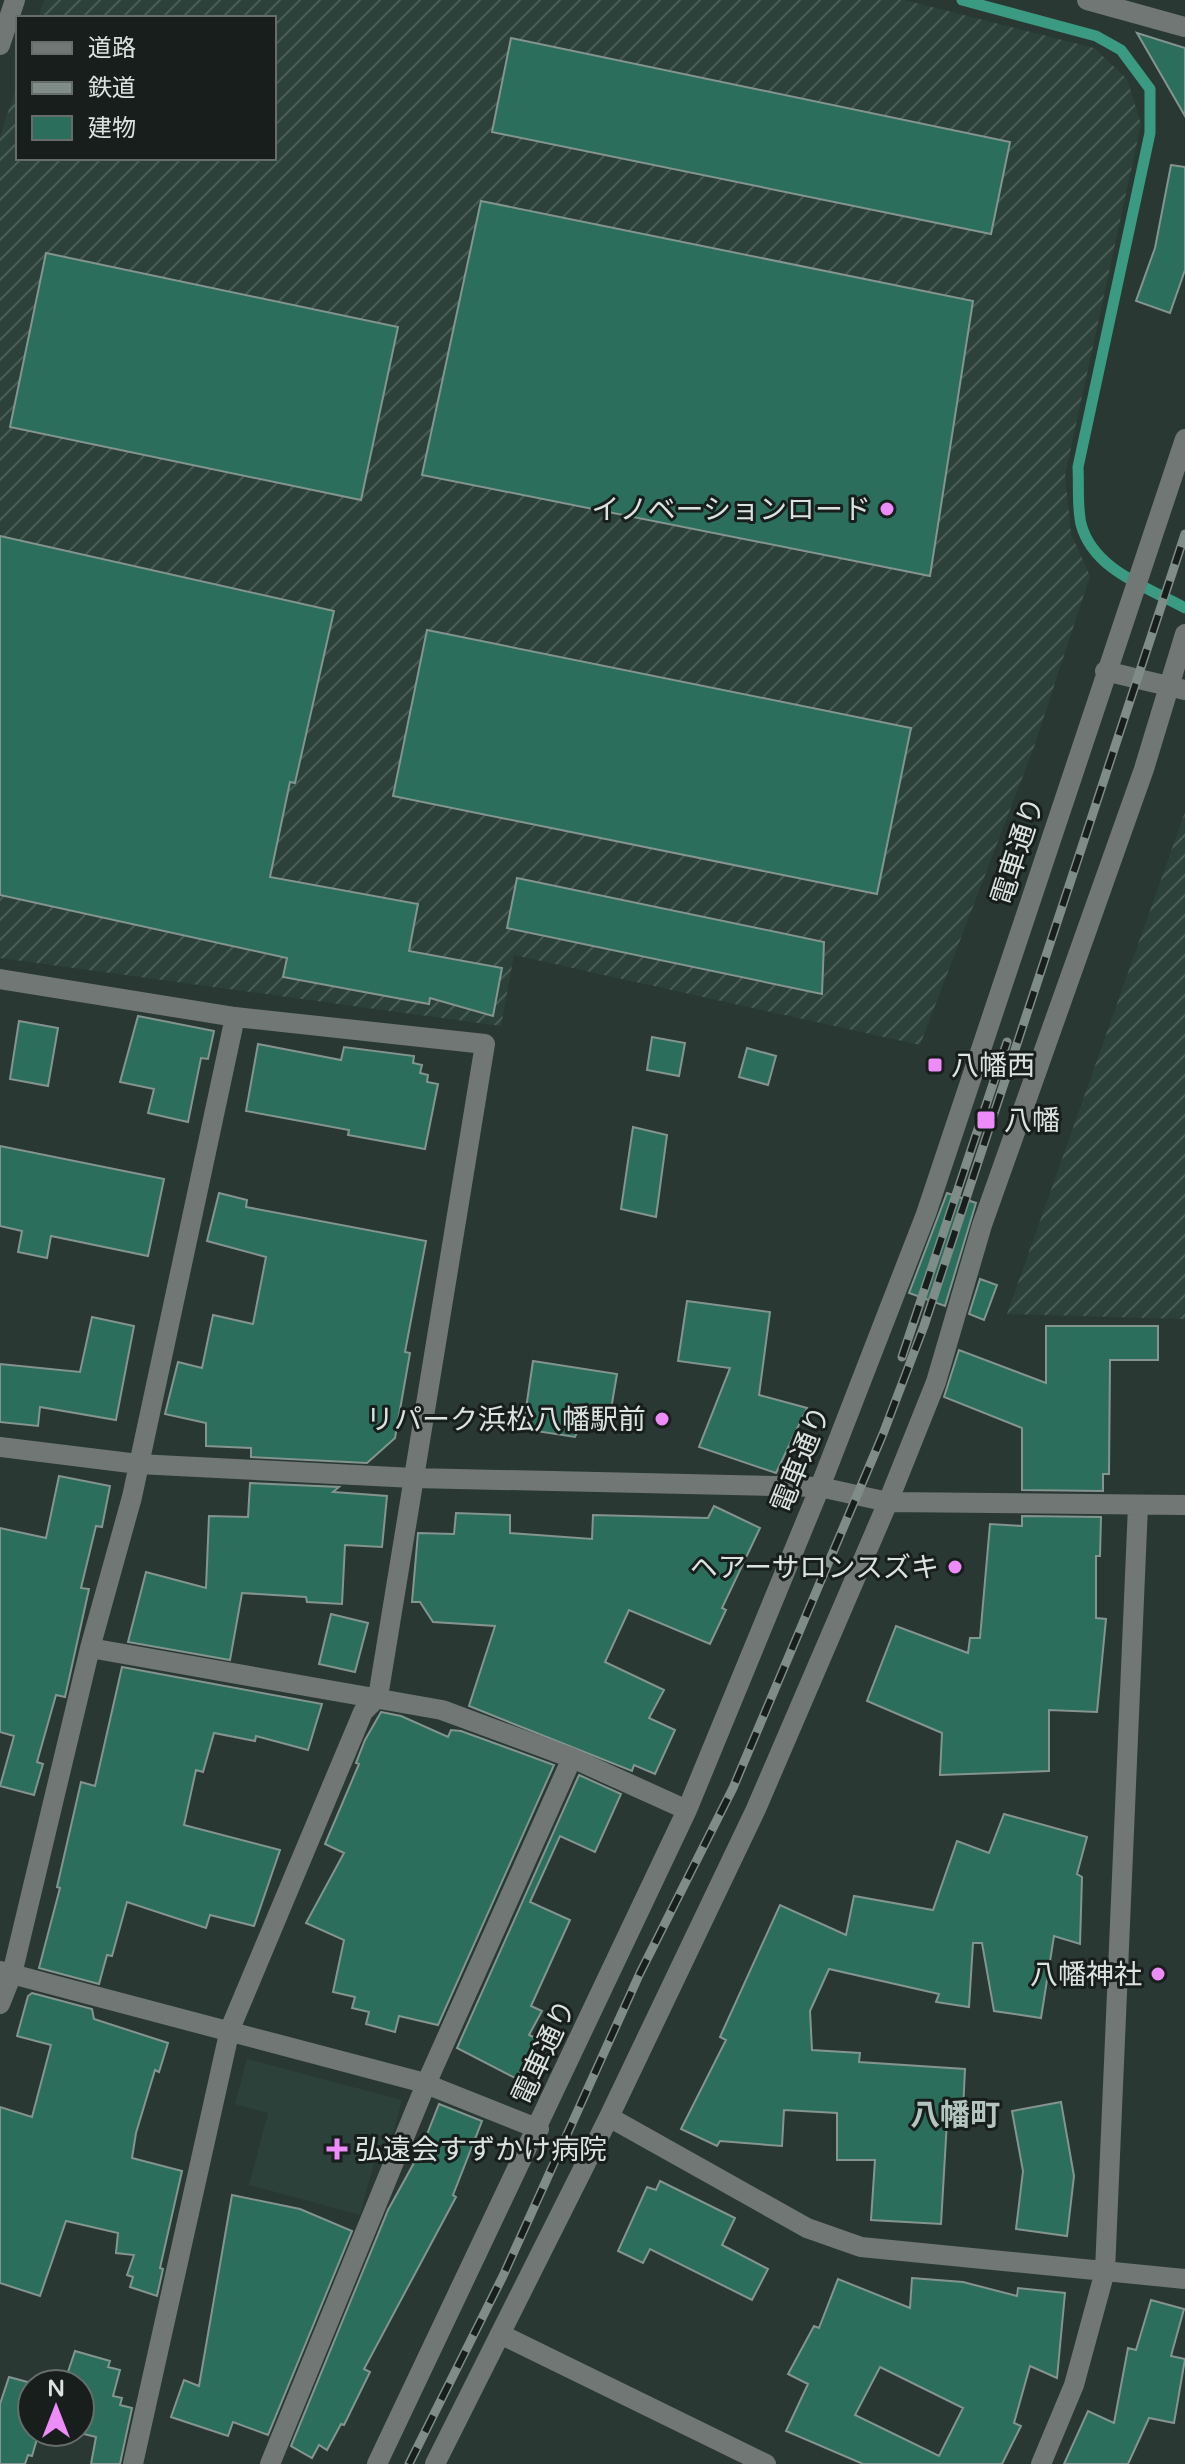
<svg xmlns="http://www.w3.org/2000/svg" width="1185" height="2464" viewBox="0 0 1185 2464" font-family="'Varela Round','Noto Sans JP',sans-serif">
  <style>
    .built { fill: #2b413a }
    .industrial { fill: url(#industrial-furrows) }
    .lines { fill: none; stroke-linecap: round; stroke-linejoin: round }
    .stream { stroke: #3b9b82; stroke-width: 11 }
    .building { fill: #2c6e5c; stroke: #84948f; stroke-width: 2; fill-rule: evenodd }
    .minor { stroke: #717775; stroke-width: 20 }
    .rail-casing { stroke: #808c88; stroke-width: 9 }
    .rail { stroke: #181e1c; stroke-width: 6; stroke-dasharray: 18; stroke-linecap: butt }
    .poi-dot { fill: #ed8cf9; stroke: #181e1c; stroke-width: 3 }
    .labels { text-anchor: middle; stroke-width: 6; stroke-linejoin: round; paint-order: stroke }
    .poi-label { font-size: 28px; fill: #dae3e0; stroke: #181e1c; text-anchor: end }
    .street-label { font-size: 28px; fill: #dae3e0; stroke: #181e1c }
    .neighbourhood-label { font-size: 30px; font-weight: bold; fill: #b4c5bf; stroke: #181e1c }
  </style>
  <defs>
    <pattern id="industrial-furrows" width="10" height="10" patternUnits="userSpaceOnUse" patternTransform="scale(2)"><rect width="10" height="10" fill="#2b413a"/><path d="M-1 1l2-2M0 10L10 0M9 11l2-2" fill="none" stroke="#495c56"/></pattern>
  </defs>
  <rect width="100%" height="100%" fill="#2a3834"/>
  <!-- built -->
  <path class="built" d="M 247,2059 L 402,2100 L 388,2152 L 378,2149 L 360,2215 L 249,2185 L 268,2113 L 235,2104 Z"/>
  <!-- industrial -->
  <path class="industrial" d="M 44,0 L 904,0 L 1094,48 L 1127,79 L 1141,124 L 1065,475 L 1071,534 L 1090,576 L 1034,747 L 920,1045 L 514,955 L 501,1026 L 0,958 L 0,137 L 18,81 L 18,158 L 274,158 L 274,18 L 38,18 Z
    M 1185,812 L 1185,1319 L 1007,1314 Z"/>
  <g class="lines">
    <!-- stream -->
    <path class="stream" d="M 962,0 L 1096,36 L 1121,50 L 1150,89 L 1150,133 L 1078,467 C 1079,485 1077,506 1081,524 C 1093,570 1147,587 1185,608"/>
  </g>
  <!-- building -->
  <path class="building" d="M 1137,33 L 1185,48 L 1185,116 Z
    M 511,38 L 1010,142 L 991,234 L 492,132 Z
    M 1171,165 L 1185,167 L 1185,270 L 1170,313 L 1136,301 L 1155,248 Z
    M 481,201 L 973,301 L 930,576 L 422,475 Z
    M 46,253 L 398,327 L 361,500 L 10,427 Z
    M 0,536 L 334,611 L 295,783 L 290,782 L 270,877 L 418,904 L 409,951 L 502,968 L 493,1016 L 430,998 L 429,1004 L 283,977 L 287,958 L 0,895 Z
    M 427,630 L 911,728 L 877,894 L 393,796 Z
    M 517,878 L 824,942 L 822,994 L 507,928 Z
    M 138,1016 L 214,1031 L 208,1059 L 201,1058 L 188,1122 L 148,1113 L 154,1089 L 120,1082 Z
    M 19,1021 L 58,1028 L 48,1086 L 10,1079 Z
    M 652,1037 L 685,1043 L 679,1076 L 647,1070 Z
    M 258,1044 L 341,1060 L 344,1047 L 414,1056 L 413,1063 L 422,1065 L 420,1073 L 428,1075 L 427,1082 L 438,1084 L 425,1149 L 348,1135 L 349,1130 L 246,1111 Z
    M 747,1048 L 776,1056 L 768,1085 L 739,1077 Z
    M 633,1127 L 667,1135 L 656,1217 L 621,1209 Z
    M 0,1146 L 164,1179 L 148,1256 L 51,1236 L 47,1258 L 18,1252 L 22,1231 L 0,1226 Z
    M 219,1193 L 247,1200 L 246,1207 L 426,1241 L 405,1352 L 410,1353 L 395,1438 L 367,1463 L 251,1457 L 251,1448 L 206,1446 L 206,1423 L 165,1414 L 178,1362 L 202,1368 L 213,1315 L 253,1324 L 266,1257 L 207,1241 Z
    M 947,1193 L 976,1203 L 945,1306 L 909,1293 Z
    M 980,1279 L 997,1285 L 984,1320 L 969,1314 Z
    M 687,1301 L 770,1312 L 759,1395 L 807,1408 L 776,1473 L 699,1447 L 730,1368 L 678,1361 Z
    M 92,1317 L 134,1326 L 116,1420 L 40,1407 L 38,1426 L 0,1422 L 0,1364 L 80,1372 Z
    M 1046,1326 L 1158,1326 L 1158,1360 L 1110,1360 L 1109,1474 L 1103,1474 L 1103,1491 L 1022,1490 L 1022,1428 L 944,1397 L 959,1350 L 1046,1383 Z
    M 533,1361 L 617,1374 L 610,1415 L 588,1406 L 575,1437 L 523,1429 Z
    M 59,1476 L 110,1486 L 102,1527 L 96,1526 L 81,1588 L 89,1589 L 65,1697 L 56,1695 L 37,1762 L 43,1764 L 34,1795 L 0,1786 L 14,1736 L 0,1732 L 0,1528 L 46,1538 Z
    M 250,1483 L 339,1487 L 333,1492 L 387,1496 L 382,1547 L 345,1545 L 342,1604 L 307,1602 L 306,1597 L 242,1593 L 230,1660 L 128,1642 L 146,1572 L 206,1588 L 209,1516 L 248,1517 Z
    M 714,1506 L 760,1528 L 722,1608 L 726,1610 L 710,1644 L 629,1610 L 605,1662 L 664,1690 L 649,1718 L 675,1730 L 655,1774 L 634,1765 L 632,1771 L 469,1706 L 495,1626 L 433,1622 L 420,1602 L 412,1602 L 418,1533 L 454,1534 L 456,1513 L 510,1515 L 510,1533 L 592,1539 L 593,1515 L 708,1518 Z
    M 1022,1516 L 1101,1517 L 1100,1556 L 1096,1556 L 1096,1618 L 1106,1619 L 1097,1712 L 1049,1710 L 1049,1771 L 940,1775 L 942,1733 L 867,1701 L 896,1626 L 968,1653 L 970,1638 L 980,1638 L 990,1524 L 1022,1526 Z
    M 331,1614 L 368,1623 L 355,1672 L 319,1664 Z
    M 122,1667 L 322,1704 L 308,1750 L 256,1736 L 255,1741 L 214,1733 L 203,1772 L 196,1770 L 184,1825 L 280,1850 L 254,1926 L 210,1915 L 206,1928 L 127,1902 L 112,1956 L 107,1955 L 99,1984 L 39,1968 L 60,1888 L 57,1887 L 81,1782 L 95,1786 Z
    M 381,1712 L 401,1716 L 448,1737 L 451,1730 L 461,1731 L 554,1765 L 438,2025 L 399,2016 L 395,2032 L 366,2024 L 369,2012 L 352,2008 L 355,1997 L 333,1992 L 344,1940 L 306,1923 L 344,1853 L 325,1844 L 359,1764 L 356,1763 L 365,1740 Z
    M 579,1775 L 621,1794 L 595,1852 L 560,1836 L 530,1902 L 570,1920 L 531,2006 L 542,2011 L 529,2035 L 538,2039 L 517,2079 L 457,2048 Z
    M 1004,1814 L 1087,1837 L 1077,1874 L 1082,1877 L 1080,1944 L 1054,1936 L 1041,2018 L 994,2011 L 982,1943 L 973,1943 L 969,2007 L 936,2002 L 939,1994 L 829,1969 L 810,2011 L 812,2050 L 860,2053 L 859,2062 L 965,2069 L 963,2111 L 954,2110 L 953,2121 L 947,2121 L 941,2224 L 871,2220 L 875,2160 L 837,2160 L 837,2113 L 784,2110 L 782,2146 L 720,2141 L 717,2146 L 681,2129 L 726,2040 L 720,2037 L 780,1905 L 846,1935 L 854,1896 L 933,1910 L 957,1841 L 989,1853 Z
    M 32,1993 L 92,2009 L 94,2019 L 168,2043 L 159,2072 L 155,2070 L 136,2133 L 132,2158 L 182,2171 L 160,2268 L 163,2269 L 157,2296 L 130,2287 L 133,2277 L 127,2275 L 134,2255 L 116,2253 L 118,2233 L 66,2221 L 40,2296 L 0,2283 L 0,2107 L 32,2117 L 51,2045 L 17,2036 L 28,1996 Z
    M 1061,2102 L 1074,2176 L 1067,2236 L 1016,2229 L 1023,2171 L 1012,2111 Z
    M 439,2104 L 482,2121 L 453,2195 L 456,2197 L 364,2369 L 370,2372 L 344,2425 L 341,2424 L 327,2450 L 319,2445 L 312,2458 L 291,2446 L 388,2210 L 420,2152 Z
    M 660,2181 L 735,2218 L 722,2245 L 768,2269 L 752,2300 L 650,2249 L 643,2263 L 618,2251 L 647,2187 L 656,2190 Z
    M 232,2195 L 300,2209 L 352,2231 L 268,2435 L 233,2422 L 228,2436 L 171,2417 L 184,2380 L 199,2386 Z
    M 912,2278 L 963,2282 L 1017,2296 L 1018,2288 L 1065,2293 L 1057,2378 L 1030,2366 L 1014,2423 L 1021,2426 L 1002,2464 L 863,2464 L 786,2431 L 808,2384 L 788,2374 L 814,2326 L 819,2328 L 838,2279 L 910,2308 ZM 880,2367 L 963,2408 L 939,2456 L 855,2415 Z
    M 1151,2300 L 1184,2309 L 1171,2356 L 1185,2359 L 1174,2423 L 1149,2418 L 1128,2464 L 1064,2464 L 1088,2411 L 1114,2423 L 1128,2348 L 1136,2350 Z
    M 75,2351 L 110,2361 L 108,2367 L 120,2370 L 113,2396 L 122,2398 L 120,2405 L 132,2408 L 120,2464 L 91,2464 L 96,2437 L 76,2432 L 80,2432 L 80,2384 L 64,2384 Z
    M 9,2377 L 35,2384 L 32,2384 L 32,2432 L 39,2432 L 32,2456 L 28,2455 L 25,2464 L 0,2464 L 0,2404 Z"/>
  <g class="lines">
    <!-- minor -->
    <path class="minor" d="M 1087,0 L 1185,27
      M 0,45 L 15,0
      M 1105,671 L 1185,690
      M 0,979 L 235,1017 L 485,1044 L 378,1697 L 363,1712 L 230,2029 L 133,2464
      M 0,1447 L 138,1464 L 414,1478 L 820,1487 L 888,1502 L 1185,1505
      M 90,1648 L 442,1710 L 572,1758 L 687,1810
      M 0,1971 L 421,2082 L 539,2129
      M 0,2004 L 12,1974 L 90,1648 L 132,1497 L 235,1017
      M 609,2117 L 807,2228 L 861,2247 L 1185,2279
      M 500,2334 L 766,2464
      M 270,2464 L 426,2084 L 572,1758
      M 377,2464 L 687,1810 L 820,1487 L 926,1214 L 1185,439
      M 435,2464 L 609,2117 L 756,1809 L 888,1502 L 936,1382 L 982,1225 L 1144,769 L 1185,634
      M 1041,2464 L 1074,2385 L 1105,2271 L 1138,1506"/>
    <!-- rail casing -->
    <g class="rail-casing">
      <path id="rail" d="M 902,1357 L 1007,1042
        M 409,2464 L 503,2276 L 640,1973 L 733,1788 L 883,1434 L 924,1326 L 1185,534"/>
    </g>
    <!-- rail -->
    <use href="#rail" class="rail"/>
  </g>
  <!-- markers -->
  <g class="poi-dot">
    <circle cx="887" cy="509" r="8"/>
    <rect x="927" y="1057" width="16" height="16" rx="4"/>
    <rect x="976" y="1110" width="20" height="20" rx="4"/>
    <circle cx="662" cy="1419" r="8"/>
    <circle cx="955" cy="1567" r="8"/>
    <circle cx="1158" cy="1974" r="8"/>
    <path d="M333 2137h8v8h8v8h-8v8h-8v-8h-8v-8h8z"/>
  </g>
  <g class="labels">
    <!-- poi labels -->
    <g class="poi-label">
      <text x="871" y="519">イノベーションロード</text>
      <text x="951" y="1075" text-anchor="start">八幡西</text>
      <text x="1004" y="1130" text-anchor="start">八幡</text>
      <text x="646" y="1429">リパーク浜松八幡駅前</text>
      <text x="939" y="1577">ヘアーサロンスズキ</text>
      <text x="1142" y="1984">八幡神社</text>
      <text x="355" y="2159" text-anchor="start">弘遠会すずかけ病院</text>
    </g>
    <!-- street labels -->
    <g class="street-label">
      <text transform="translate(1017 851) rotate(-72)" y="10">電車通り</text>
      <text transform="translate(800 1459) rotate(-68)" y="10">電車通り</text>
      <text transform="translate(543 2052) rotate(-65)" y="10">電車通り</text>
    </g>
    <!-- neighbourhood labels -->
    <g class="neighbourhood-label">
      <text x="955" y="2125">八幡町</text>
    </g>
  </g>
  <!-- legend -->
  <rect x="16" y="16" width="260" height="144" fill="#181e1c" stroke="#666d6a" stroke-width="2"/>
  <rect x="32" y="42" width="40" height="12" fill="#717775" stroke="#666d6a" stroke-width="2"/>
  <text x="88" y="56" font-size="24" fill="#dae3e0">道路</text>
  <rect x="32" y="82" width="40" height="12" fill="#808c88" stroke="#666d6a" stroke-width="2"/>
  <text x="88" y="96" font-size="24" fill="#dae3e0">鉄道</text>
  <rect x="32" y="116" width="40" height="24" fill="#2c6e5c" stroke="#666d6a" stroke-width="2"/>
  <text x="88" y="136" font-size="24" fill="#dae3e0">建物</text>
  <!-- north arrow -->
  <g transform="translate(56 2408)"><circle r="38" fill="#181e1c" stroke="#666d6a" stroke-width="2"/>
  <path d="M0-6L14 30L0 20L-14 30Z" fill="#ed8cf9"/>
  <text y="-12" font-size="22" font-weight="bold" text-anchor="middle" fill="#dae3e0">N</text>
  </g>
</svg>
